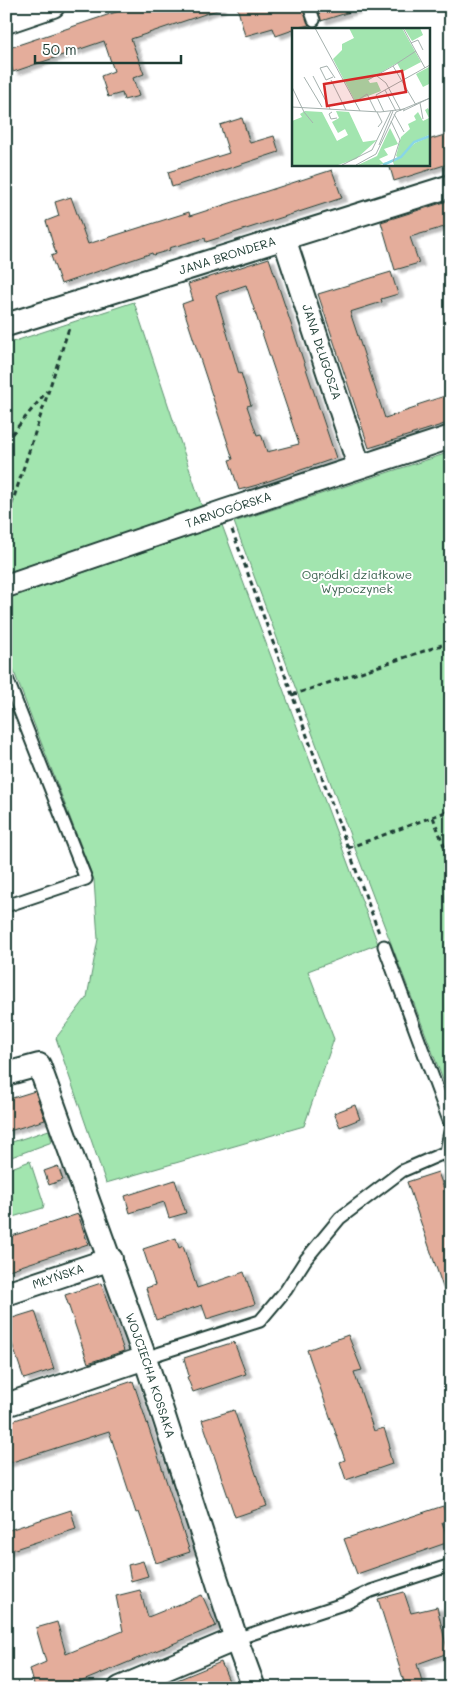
<svg xmlns="http://www.w3.org/2000/svg" width="457" height="1694" viewBox="0 0 457 1694" font-family="Mali,sans-serif">
  <style>
    .green { fill: #a2e5af; stroke: #609172 }
    .building { fill: #e4ad9b; stroke: #1f3d34; fill-rule: evenodd; filter: url(#shadow) }
    .lines { fill: none; stroke-linecap: round; stroke-linejoin: round }
    .lane-casing { stroke: #1f3d34; stroke-width: 15 }
    .street-casing { stroke: #1f3d34; stroke-width: 26 }
    .path { stroke: #1f3d34; stroke-width: 3; stroke-dasharray: 5 4; stroke-linecap: butt }
    .lane { stroke: #fff; stroke-width: 11 }
    .street { stroke: #fff; stroke-width: 22 }
    .labels { text-anchor: middle; stroke-width: 4; stroke-linejoin: round; paint-order: stroke }
    .street-label { font-size: 12px; fill: #1f3d34; stroke: #fff }
    .park-label { font-size: 12px; fill: #395f4d; stroke: #fff }
    .inset-river { fill: none; stroke: #88d6e6; stroke-width: 2.5 }
    .inset-road { fill: none; stroke: #a5b1ae; stroke-width: 1 }
    .view { fill: #d62828; fill-opacity: 0.15; stroke: #d62828; stroke-width: 2.5 }
    .inset-edge { fill: none; stroke: #1f3d34; stroke-width: 2.5 }
  </style>
  <defs>
    <filter id="shadow"><feDropShadow dx="5.5" dy="3" stdDeviation="1" flood-color="#0004"/></filter>
  </defs>
  <rect width="100%" height="100%" fill="#fff"/>
  <filter id="ink" filterUnits="userSpaceOnUse"><feTurbulence type="fractalNoise" baseFrequency=".02" numOctaves="2"/><feDisplacementMap in="SourceGraphic" scale="10" xChannelSelector="R" yChannelSelector="G"/><feConvolveMatrix kernelMatrix="1 2 1 2 8 2 1 2 1" color-interpolation-filters="sRGB"/></filter>
  <g filter="url(#ink)">
    <!-- green -->
    <path class="green" d="M 134,302 L 202,507 L 6,573 L 6,344 Z
      M 451,452 L 451,1101 L 354,846 L 234,522 Z
      M 222,525 L 378,944 L 308,971 L 334,1039 L 304,1126 L 106,1183 L 56,1038 L 87,997 L 98,939 L 94,880 L 6,651 L 6,599 Z
      M 49,1130 L 52,1142 L 6,1159 L 6,1144 Z
      M 30,1161 L 44,1204 L 43,1208 L 6,1219 L 6,1170 Z"/>
    <!-- building -->
    <path class="building" d="M 134,6 L 219,6 L 220,9 L 131,39 L 144,74 L 133,78 L 139,96 L 124,100 L 122,93 L 108,97 L 101,76 L 114,71 L 104,41 L 13,72 L 6,49 Z
      M 237,6 L 302,6 L 309,25 L 293,29 L 293,30 L 276,36 L 273,28 L 245,36 Z
      M 317,6 L 356,6 L 356,10 L 321,21 Z
      M 242,118 L 250,143 L 274,136 L 279,152 L 172,187 L 168,172 L 229,153 L 220,125 Z
      M 451,133 L 451,163 L 394,181 L 389,164 L 428,164 L 428,140 Z
      M 332,170 L 342,198 L 206,242 L 205,238 L 169,248 L 170,250 L 153,255 L 152,253 L 61,284 L 51,256 L 56,254 L 46,221 L 59,216 L 55,202 L 71,197 L 88,244 L 189,212 L 190,216 Z
      M 451,200 L 451,225 L 410,237 L 419,263 L 395,270 L 381,222 Z
      M 269,258 L 336,458 L 257,485 L 239,490 L 229,460 L 233,459 L 182,304 L 193,300 L 188,284 ZM 246,285 L 299,444 L 267,452 L 261,434 L 257,435 L 247,406 L 251,405 L 241,373 L 239,374 L 216,295 Z
      M 391,272 L 398,294 L 381,299 L 382,302 L 350,312 L 385,418 L 418,407 L 417,405 L 451,394 L 451,422 L 369,448 L 318,294 Z
      M 35,1091 L 45,1120 L 6,1132 L 6,1100 Z
      M 355,1105 L 360,1119 L 340,1127 L 334,1113 Z
      M 58,1166 L 63,1180 L 49,1185 L 44,1171 Z
      M 438,1172 L 451,1209 L 451,1302 L 448,1302 L 407,1182 Z
      M 175,1180 L 186,1213 L 169,1218 L 164,1202 L 130,1213 L 125,1196 Z
      M 78,1214 L 88,1244 L 6,1271 L 6,1238 Z
      M 176,1238 L 179,1248 L 183,1246 L 197,1288 L 244,1272 L 255,1304 L 207,1319 L 202,1305 L 156,1320 L 146,1288 L 155,1285 L 143,1249 Z
      M 101,1283 L 124,1351 L 88,1363 L 65,1295 Z
      M 35,1311 L 54,1369 L 24,1379 L 6,1326 L 6,1320 Z
      M 348,1335 L 362,1370 L 354,1372 L 374,1431 L 384,1428 L 390,1447 L 388,1448 L 392,1464 L 346,1480 L 340,1462 L 345,1460 L 307,1350 Z
      M 234,1342 L 246,1374 L 193,1392 L 187,1377 L 189,1376 L 184,1358 Z
      M 133,1381 L 190,1552 L 156,1563 L 139,1512 L 136,1513 L 109,1431 L 6,1464 L 6,1423 Z
      M 234,1410 L 267,1506 L 235,1517 L 202,1420 Z
      M 443,1506 L 448,1521 L 442,1522 L 449,1542 L 357,1574 L 344,1539 Z
      M 71,1510 L 76,1529 L 6,1552 L 6,1531 Z
      M 143,1561 L 148,1576 L 131,1581 L 128,1565 Z
      M 140,1590 L 148,1617 L 202,1595 L 216,1626 L 66,1688 L 35,1688 L 30,1669 L 46,1662 L 36,1628 L 57,1622 L 66,1654 L 123,1631 L 116,1596 Z
      M 404,1592 L 411,1613 L 437,1607 L 448,1653 L 417,1664 L 424,1688 L 406,1688 L 378,1599 Z
      M 221,1662 L 232,1688 L 160,1688 L 160,1687 Z"/>
    <g class="lines">
      <!-- lane casing -->
      <g class="lane-casing">
        <path id="lane" d="M 309,6 L 314,20
          M 6,676 L 86,879 L 6,906
          M 384,946 L 451,1126 L 446,1152 L 451,1164
          M 145,1358 L 260,1321 L 286,1290 L 306,1259 L 340,1218 L 402,1171 L 446,1152
          M 236,1639 L 346,1603 L 371,1591 L 451,1565"/>
      </g>
      <!-- street casing -->
      <g class="street-casing">
        <g id="street">
          <path d="M 6,22 L 53,6"/>
          <path id="s1" d="M 284,238 L 359,466"/>
          <path id="s2" d="M 6,325 L 451,186"/>
          <path id="s3" d="M 6,586 L 225,511 L 451,437"/>
          <path id="s4" d="M 6,1074 L 39,1065 L 145,1358 L 236,1639 L 254,1688"/>
          <path id="s5" d="M 6,1294 L 111,1259"/>
          <path d="M 6,1405 L 145,1358"/>
          <path d="M 120,1688 L 236,1639"/>
        </g>
      </g>
      <!-- path -->
      <path class="path" d="M 6,441 L 47,391
        M 6,522 L 70,325
        M 232,530 L 379,933
        M 292,695 L 451,642
        M 433,817 L 451,864
        M 348,848 L 451,810"/>
      <!-- lane -->
      <use href="#lane" class="lane"/>
      <!-- street -->
      <use href="#street" class="street"/>
    </g>
  </g>
  <g class="labels">
    <!-- street labels -->
    <g class="street-label">
      <text dy="4" stroke="none"><textPath href="#s2" startOffset="232">JANA BRONDERA</textPath></text>
      <text dy="4" stroke="none"><textPath href="#s1" startOffset="120">JANA DŁUGOSZA</textPath></text>
      <text dy="4" stroke="none"><textPath href="#s3" startOffset="235">TARNOGÓRSKA</textPath></text>
      <text dy="4" stroke="none"><textPath href="#s5" startOffset="55">MŁYŃSKA</textPath></text>
      <text dy="4" stroke="none"><textPath href="#s4" startOffset="364">WOJCIECHA KOSSAKA</textPath></text>
    </g>
    <!-- park labels -->
    <g class="park-label">
      <text x="357" y="579">Ogródki działkowe<tspan x="357" dy="14">Wypoczynek</tspan></text>
    </g>
  </g>
  <!-- overview -->
  <g transform="translate(292 28)">
    <rect width="138" height="138" fill="#fff"/>
    <path d="M 57,0 L 110,0 L 129,34 L 110,44 L 105,35 L 76,52 L 78,55 L 85,54 L 89,63 L 63,73 L 41,31 L 50,22 L 50,16 L 62,10 ZM 112,0 L 128,0 L 131,7 L 120,13 ZM 137,39 L 137,56 L 131,59 L 124,46 ZM 136,80 L 137,82 L 137,107 L 122,114 L 107,130 L 104,128 L 109,109 L 118,101 L 116,96 L 124,92 L 122,88 L 126,84 L 131,93 L 137,90 L 133,82 ZM 13,83 L 30,84 L 45,113 L 56,107 L 53,101 L 46,105 L 40,94 L 47,90 L 44,83 L 57,84 L 71,114 L 85,112 L 64,131 L 46,137 L 0,137 L 0,93 L 10,89 L 8,86 ZM 98,100 L 106,116 L 92,121 L 96,127 L 87,131 L 91,135 L 100,133 L 87,137 L 66,137 L 85,128 ZM 137,109 L 137,137 L 102,137 L 101,134 L 123,115 Z" fill="#a2e5af"/>
    <path class="inset-river" d="M 91,137 L 109,129 L 122,114 L 138,108"/>
    <path class="inset-road" d="M 23,0 L 68,83M 111,0 L 133,40M 119,15 L 126,12 L 131,22M 101,38 L 124,23M 21,48 L 38,81M 85,48 L 94,55 L 109,83M 12,49 L 30,79M 41,49 L 34,52 L 28,40 L 35,38 L 43,50M 39,52 L 54,82M 76,52 L 101,38 L 124,77M 0,59 L 12,84 L 21,95M 93,62 L 104,83M 63,74 L 75,66 L 84,84M 128,75 L 131,91M 0,79 L 88,84 L 113,81M 111,83 L 138,70M 40,84 L 37,86 L 39,91 L 45,90M 85,84 L 90,94 L 86,99M 92,84 L 84,67 L 138,37M 102,86 L 112,104M 99,93 L 108,112 L 101,134M 87,117 L 101,83M 50,137 L 80,122 L 99,83M 64,137 L 84,126 L 104,84 L 138,70"/>
    <path class="view" d="M 110,43 L 114,64 L 35,78 L 32,56 Z"/>
    <rect width="138" height="138" class="inset-edge"/>
  </g>
  <!-- margin -->
  <rect width="457" height="1694" fill="none" stroke="#fff" stroke-width="25"/>
  <rect x="12" y="12" width="432" height="1669" fill="none" stroke="#1f3d34" stroke-width="2" filter="url(#ink)"/>
  <!-- scale -->
  <path d="M35 55v8h146v-8" fill="none" stroke="#1f3d34" stroke-width="2.5"/>
  <text x="42" y="55" font-size="15" fill="#1f3d34" stroke="#ffffff" stroke-width="4" paint-order="stroke">50 m</text>
</svg>
